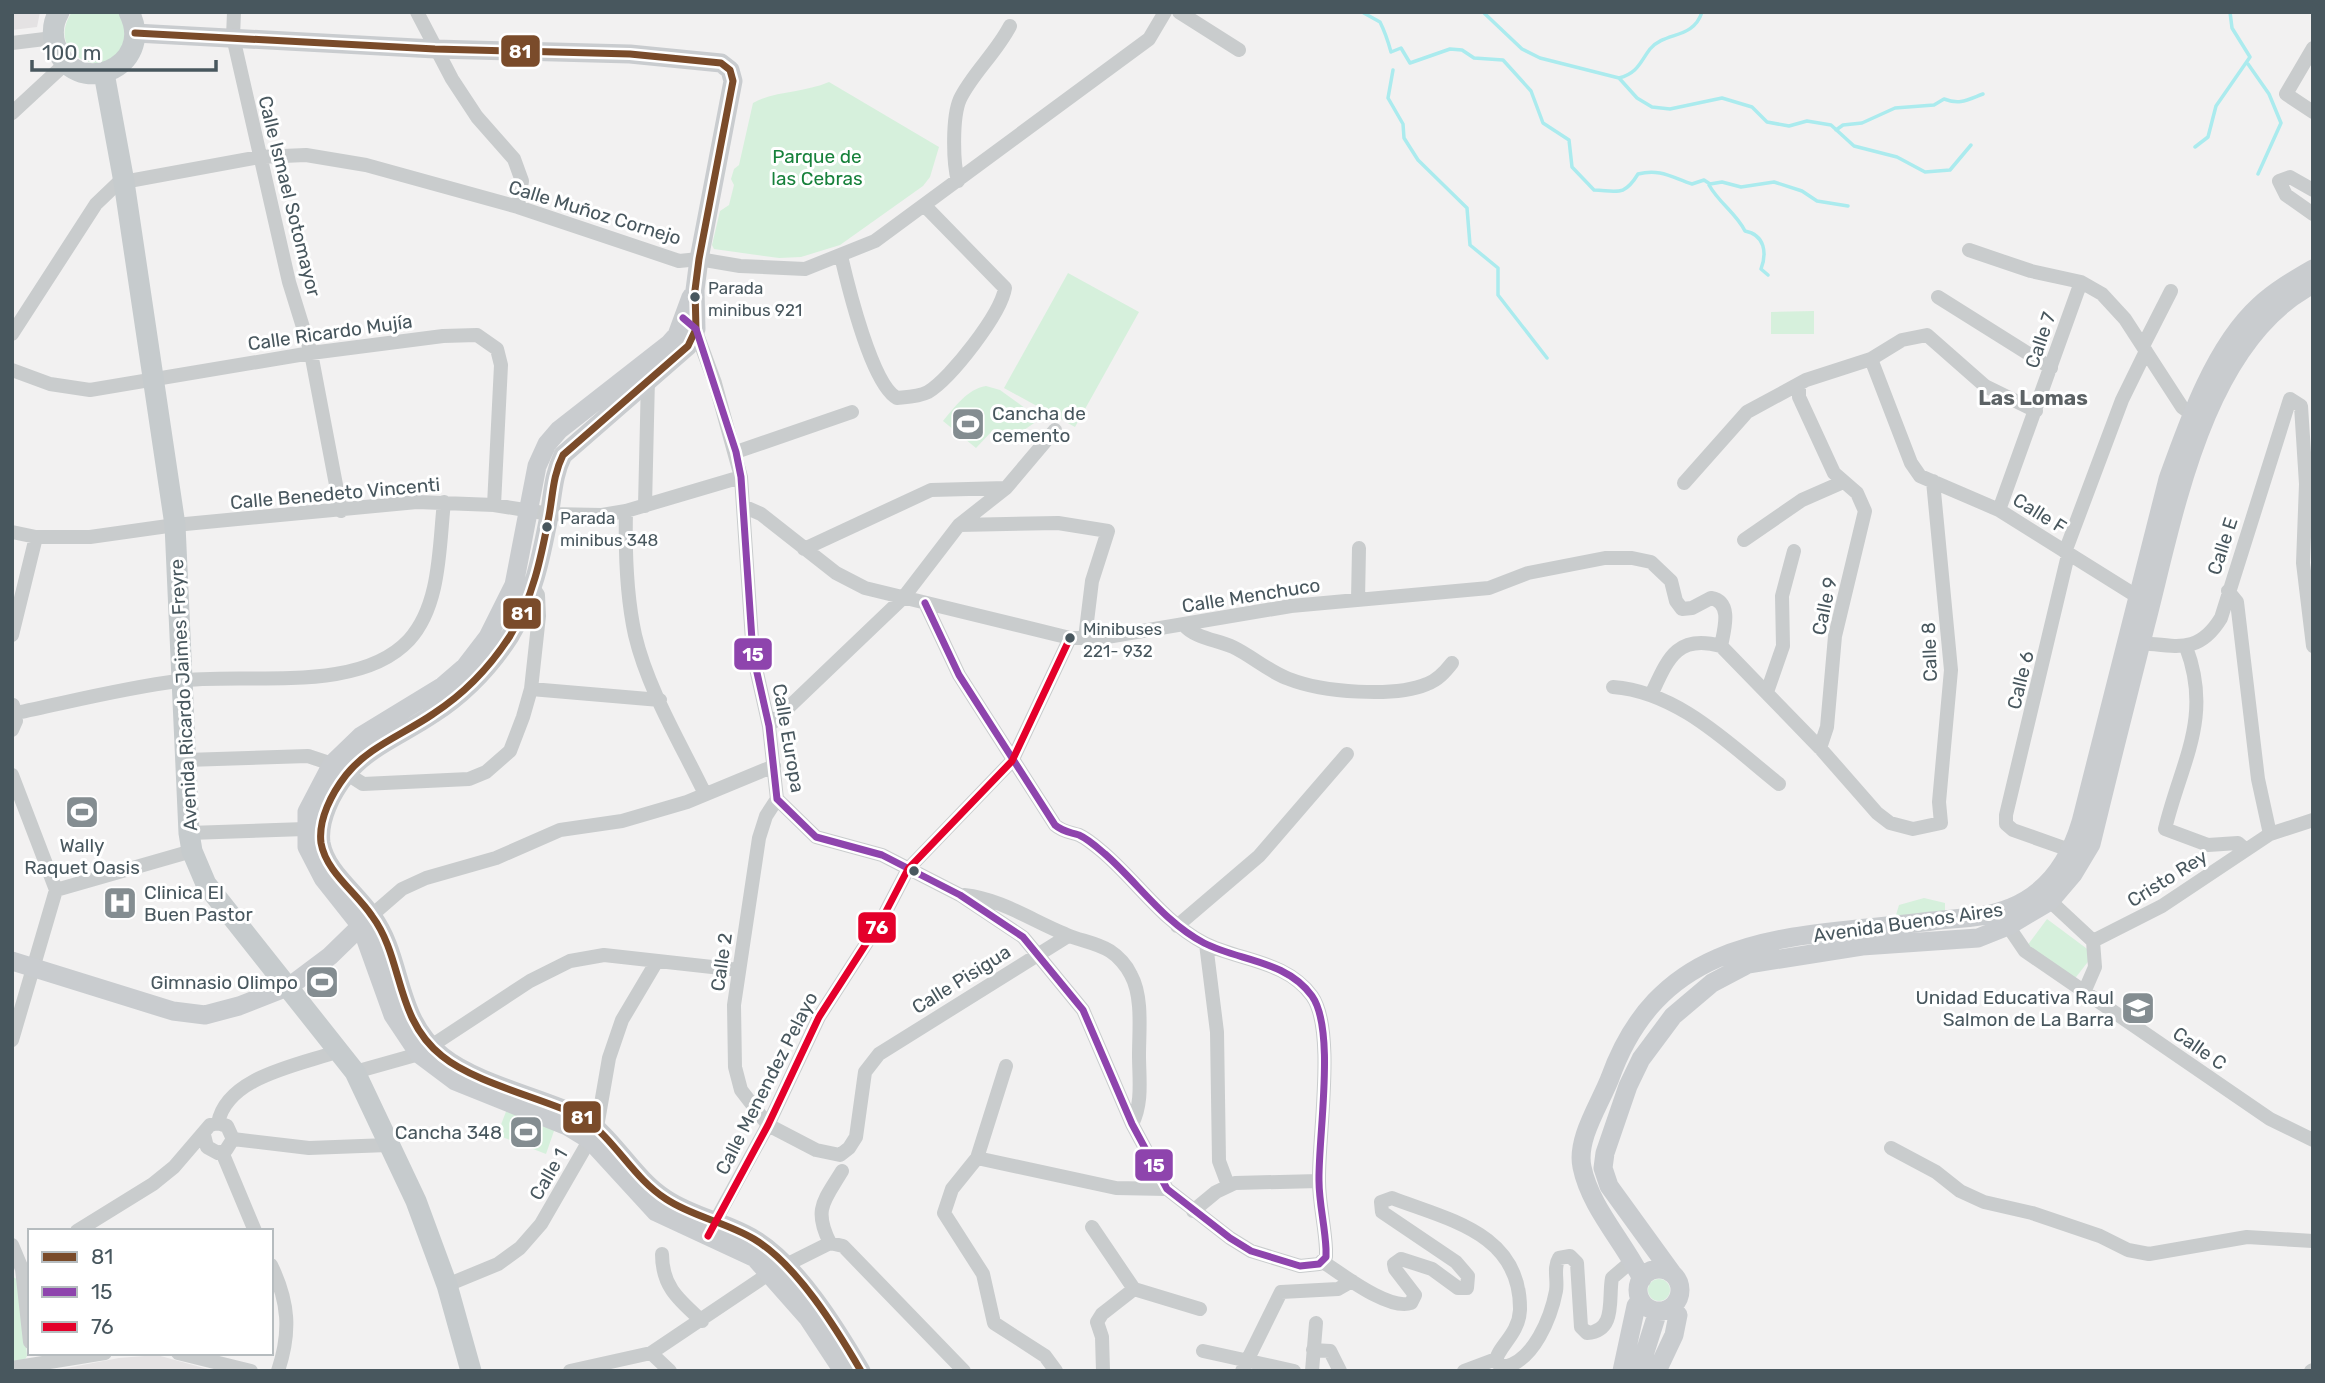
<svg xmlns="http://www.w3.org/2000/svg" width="2325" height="1383" viewBox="0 0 2325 1383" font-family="Rubik,sans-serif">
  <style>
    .education { fill: #e4e2e3 }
    .green { fill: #d6f0dc }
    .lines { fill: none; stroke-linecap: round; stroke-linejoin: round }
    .stream { stroke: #abebee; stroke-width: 3.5 }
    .street { stroke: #c9cccd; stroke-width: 14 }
    .secondary { stroke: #c9cccf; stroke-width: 19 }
    .primary { stroke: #c6cbcd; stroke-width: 21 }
    .bus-1-casing { stroke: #fff; stroke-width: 12 }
    .bus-2-casing { stroke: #fff; stroke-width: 12 }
    .bus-3-casing { stroke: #fff; stroke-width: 12 }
    .bus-1 { stroke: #7a4b2a; stroke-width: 7 }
    .bus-2 { stroke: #8e44ad; stroke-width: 7 }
    .bus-3 { stroke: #e4002b; stroke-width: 7 }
    .bus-dot { fill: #48575e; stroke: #fff; stroke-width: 2.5 }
    .labels { text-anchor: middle; stroke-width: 6; stroke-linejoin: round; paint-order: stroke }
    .bus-label { font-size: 17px; fill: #48575e; stroke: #fff; text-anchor: start }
    .park-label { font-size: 19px; fill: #17813b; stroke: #fff }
    .street-label { font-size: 19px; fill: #48575e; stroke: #fff }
    .poi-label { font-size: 19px; fill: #48575e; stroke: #fff; text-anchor: end }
    .neighbourhood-label { font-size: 21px; font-weight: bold; fill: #5c6265; stroke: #fff }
    .line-badge { stroke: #fff; stroke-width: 2.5 }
    .badge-label { font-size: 19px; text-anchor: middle; font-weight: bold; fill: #fff }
  </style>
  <rect width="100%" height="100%" fill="#f2f1f1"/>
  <!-- education -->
  <path class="education" d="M 12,12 L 40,12 L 37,27 L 12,30 Z
    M 157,1355 L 211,1370 L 51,1371 L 119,1358 Z"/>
  <!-- green -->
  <path class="green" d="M 72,12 L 119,12 C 126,24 126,31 123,44 C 112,84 42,56 72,12 Z
    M 829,82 L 939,147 L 930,177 L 923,186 L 840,245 L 801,257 L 779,258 L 714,249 L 712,245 L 720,211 L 729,205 L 734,185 L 731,179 L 734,169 L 739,165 L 753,103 C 774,91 803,93 829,82 Z
    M 1068,273 L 1139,312 L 1075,427 L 1004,388 Z
    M 1814,311 L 1814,334 L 1771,334 L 1771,312 Z
    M 986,386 L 1000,390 L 1040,419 L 1008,441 L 994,429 L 976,448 L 943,421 C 955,407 967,389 986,386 Z
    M 1924,898 L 1945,903 L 1945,914 L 1893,925 L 1899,905 Z
    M 2047,919 L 2094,954 L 2073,981 L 2027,946 Z
    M 507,1109 L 555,1128 L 546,1154 L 497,1135 Z
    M 12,1276 L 21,1282 L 27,1356 L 24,1361 L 12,1362 Z
    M1648 1290a11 11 0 1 1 22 0a11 11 0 1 1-22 0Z"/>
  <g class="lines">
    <!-- stream -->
    <path class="stream" d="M 1362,12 L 1380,22 C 1385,32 1388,41 1391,52 L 1401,48 L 1410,63 L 1450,49 L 1462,50 L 1474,58 L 1503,60 L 1531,91 L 1543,123 L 1569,140 L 1572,167 L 1594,190 C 1617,191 1624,197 1638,174 C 1660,168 1673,178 1692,184 L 1704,180 L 1710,184 L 1722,182 L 1741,187 L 1774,182 L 1802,191 L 1817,201 L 1848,206
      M 1483,12 L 1522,49 L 1540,58 L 1619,78 L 1637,98 L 1652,107 L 1670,109 L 1722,98 L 1752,107 L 1767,122 L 1789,126 L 1807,121 L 1831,125 L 1854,146 L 1897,157 L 1925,172 L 1950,170 L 1971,145
      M 2248,64 L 2269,94 L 2281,123 L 2258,174
      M 1393,70 L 1388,98 L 1403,124 L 1404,138 L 1418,160 L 1467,208 L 1470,245 L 1498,268 L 1498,295 L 1547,358
      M 1619,78 C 1638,73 1640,62 1650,49 C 1665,31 1693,40 1702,12
      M 1836,130 L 1843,125 L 1862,123 L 1895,108 L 1934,105 L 1944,99 C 1960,105 1967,100 1983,94
      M 2195,147 L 2208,137 L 2216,106 L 2250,57 L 2232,28 L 2230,12
      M 1709,185 C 1719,203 1736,213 1745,231 C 1765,235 1767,253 1761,269 L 1768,275"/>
    <!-- street -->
    <path class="street" d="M 234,12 L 233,37 L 289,282 L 311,353 L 341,511
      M 417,12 L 452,79 L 477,117 L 514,159 L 522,181 L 518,207
      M 1179,12 L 1239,50
      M 12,43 L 53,38
      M 2313,48 L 2286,94 L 2313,112
      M 12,113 L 66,63
      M 958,181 C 953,163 952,117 960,99 C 972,74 996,53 1010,26
      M 2313,190 L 2290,177 L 2279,181 L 2286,195 L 2313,214
      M 1969,250 L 2031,271 L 2081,282 L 2102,294 L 2125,319 L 2182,407 L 2193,415
      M 841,256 C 848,286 872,385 897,398 C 908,397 918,397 928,392 C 951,378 1001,314 1005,288 L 924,205
      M 1938,297 L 2051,368
      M 694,326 L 715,383 L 741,477 L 753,655 L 769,726 L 777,799 L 816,837 L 882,855 L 960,895 L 1023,937 L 1083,1010 L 1132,1124 L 1167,1189 L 1230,1238 L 1251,1251 L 1300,1266 L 1319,1264 L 1326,1257 L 1326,1249 C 1325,1226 1319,1203 1319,1181 C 1318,1137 1336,1030 1312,996 C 1286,960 1239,961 1204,943 C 1164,922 1138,883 1105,854 C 1098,848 1088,839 1079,835 C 1070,832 1063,832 1055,825 L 959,675 L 925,603
      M 12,334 L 96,204 L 118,183 L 259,157 L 306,155 L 366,165 L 518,207 L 679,261 L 699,259 L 740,266 L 805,269 L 875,241 L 1149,39 L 1165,12
      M 2143,346 L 2171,291
      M 1871,359 L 1911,463 L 1920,476 L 1999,510 L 2138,597
      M 12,370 L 50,384 L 90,390 L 311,353 L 443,336 L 477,335 L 497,349 L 501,365 L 494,505
      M 1799,386 L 1799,397 L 1834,473 L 1857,493 L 1865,511 L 1835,636 L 1827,727 L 1820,748
      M 736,452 L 852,412
      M 1684,483 L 1747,412 L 1806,380 L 1871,359 L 1902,340 L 1927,335 L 1985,386 L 2036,411
      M 645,506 L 648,378
      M 745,507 L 761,514 L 836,573 L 865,588 L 1070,638 L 1101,638 L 1291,606 L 1489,588 L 1528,573 L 1605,558 L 1632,558 L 1651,562 L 1671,581 L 1676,601 L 1682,609 L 1692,608 L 1711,598 C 1733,602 1724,630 1721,646
      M 1999,510 L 2081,282
      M 626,511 C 625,553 626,594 635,635 C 648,690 681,744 705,794
      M 959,525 L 1058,523 L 1108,531 L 1092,581 L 1085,638
      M 12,532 L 36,537 L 90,537 L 175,525 L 417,502 L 494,505 L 550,514 L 602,515 L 626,511 L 741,477
      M 1744,540 L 1802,500 L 1843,482
      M 804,549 L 931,490 L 1006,488
      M 2065,552 L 2122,400 L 2146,351
      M 2068,555 L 2006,815 L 2006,824 L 2013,830 L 2078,853
      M 2228,591 L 2237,602 L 2258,779 L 2270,834
      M 1358,600 L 1359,548
      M 1184,625 C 1194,638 1218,640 1233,647 C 1252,656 1269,672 1289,679 C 1322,692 1394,698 1427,684 C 1438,680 1445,672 1452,663
      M 12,635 L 36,537
      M 2141,643 C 2178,646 2199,654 2221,618 L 2290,399 L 2301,406 L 2306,484 L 2303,563 L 2313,646
      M 2186,647 C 2213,718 2181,762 2165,829 L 2208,845 L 2238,843 L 2246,850
      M 1613,687 C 1679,692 1730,745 1779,784
      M 531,689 L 660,700
      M 1767,692 L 1783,646 L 1782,596 L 1794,551
      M 1651,695 C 1668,659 1676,634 1721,646 L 1820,748 L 1877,813 L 1890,823 L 1913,829 L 1941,823 L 1939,802 L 1951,670 L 1933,481
      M 16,713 C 69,702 123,688 178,681 C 244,672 358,695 409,640 C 441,605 439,546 444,502
      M 769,726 L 903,598 L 959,525 L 1006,488 L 1055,430
      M 12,730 L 16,721 L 13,705
      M 186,760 L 308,756 L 332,764 L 363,784 L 469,779 L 486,772 L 510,751 L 523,717 L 531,689 L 539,616 L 538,595 L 534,589
      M 12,775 L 56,890 L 12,1040
      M 777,799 L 766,816 L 759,838 L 734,1005 L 735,1067 L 741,1090 L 768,1125 L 816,1150 L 840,1155 L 849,1148 L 856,1137 L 865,1072 L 879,1054 L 1068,936
      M 189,833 L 305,829
      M 56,890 L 192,851
      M 964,895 C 1001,899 1031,920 1065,934 C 1080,941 1095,942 1110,951 C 1118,956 1127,966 1131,975 C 1143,997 1139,1031 1139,1055 C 1139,1078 1143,1103 1132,1124
      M 2050,901 L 2093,941
      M 372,915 L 402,889 L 426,878 L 496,858 L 560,830 L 622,821 L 687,802 L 774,766
      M 1177,926 L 1259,856 L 1347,754
      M 2008,926 L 2025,951 L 2270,1119 L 2313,1140
      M 2093,941 L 2162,906 L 2270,834 L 2313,820
      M 1206,944 L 1217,1032 L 1219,1161 L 1228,1185
      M 2085,990 L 2095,967 L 2093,941
      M 1006,1066 L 977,1158 L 952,1189 L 944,1213 L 983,1274 L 994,1323 L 1045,1356 L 1056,1371
      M 355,1072 L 419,1054 L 530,981 L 570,961 L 604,955 L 739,970
      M 218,1123 C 227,1076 300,1065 339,1051
      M 233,1139 L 309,1148 L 388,1145
      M 1891,1148 L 1936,1172 L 1960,1191 L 1984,1202 L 2032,1213 L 2100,1236 L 2128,1250 L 2149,1254 L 2247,1237 L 2313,1241
      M 222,1152 L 255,1231
      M 977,1158 L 1116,1188 L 1167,1189
      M 1193,1211 L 1216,1192 L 1235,1183 L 1319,1181
      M 1092,1227 L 1134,1289 L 1200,1309
      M 711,1229 L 768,1125 L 819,1017 L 882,919 L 908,869 L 1012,761 L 1070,638
      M 77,1231 L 153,1184 L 174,1167 L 210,1125 L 218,1123 L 227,1126 L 233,1139 L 226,1150 L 218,1153 L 207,1147 L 204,1135
      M 830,1243 C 813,1209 824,1201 842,1171
      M 12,1245 L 22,1269 L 30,1342
      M 662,1254 C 662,1287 679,1300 702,1321
      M 1323,1262 C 1342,1274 1389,1311 1411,1303 L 1415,1295 L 1395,1269 L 1394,1264 L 1401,1259 L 1432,1269 L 1458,1288 L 1467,1288 L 1468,1276 L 1456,1262 L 1382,1212 L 1381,1202 L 1392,1198 C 1449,1220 1521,1233 1520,1310 C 1519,1335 1496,1348 1496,1362 L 1504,1367 C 1534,1361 1551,1317 1556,1291 C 1558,1280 1553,1268 1559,1258 L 1570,1256 L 1577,1263 L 1581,1327 L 1587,1333 C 1617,1331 1608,1298 1612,1278 L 1633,1260
      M 271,1265 C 289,1302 291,1332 278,1371
      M 447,1285 L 498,1264 L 520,1248 L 541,1224 L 597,1127 L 609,1058 L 622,1020 L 657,961
      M 1313,1350 L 1330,1351 L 1340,1371
      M 1203,1351 L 1294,1371
      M 178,1353 L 251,1371
      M 651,1353 L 670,1371
      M 12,1368 L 105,1353
      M 570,1371 L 651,1353 L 770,1273 L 830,1243 L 843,1246 L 964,1371
      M 1103,1371 L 1102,1337 L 1097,1322 L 1102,1314 L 1134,1289
      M 1242,1371 L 1281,1292 L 1338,1289 L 1352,1281
      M 1312,1371 L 1316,1323
      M 1464,1371 L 1496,1359
      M 2311,1371 L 2313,1370"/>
    <!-- secondary -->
    <path class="secondary" d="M 135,33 L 435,49 L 630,54 L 721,63 L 730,70 L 733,81 L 699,259 L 695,290 L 696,329 L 688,346 L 680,353 L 563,455 C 553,475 553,494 549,516 C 541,558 533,598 510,636 C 490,667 464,694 433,714 C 404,734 368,747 346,775 C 332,793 318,819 321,843 C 326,872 356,892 372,916 C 404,959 394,1018 442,1056 C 475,1083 542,1098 582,1117 C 615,1139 633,1178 666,1199 C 693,1217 726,1222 754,1239 C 797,1265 836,1328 861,1371
      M 691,297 L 677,335 L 669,344 L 559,430 L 547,444 L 537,466 L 514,585 L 488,637 L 465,667 L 443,686 L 361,736 L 332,764 L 307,812 L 307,847 L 323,878 L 361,926 L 393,1015 L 419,1054 L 455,1081 L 567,1126 L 590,1140 L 656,1212 L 755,1258 L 808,1318 L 843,1371
      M 12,961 L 173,1011 L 205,1015 L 239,1006 L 290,986 L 330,956 L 368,919
      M1638 1290a21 21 0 1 1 42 0a21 21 0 1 1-42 0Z
      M 1672,1273 L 1609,1186 L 1603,1168 L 1605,1153 L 1628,1086 L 1641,1059 L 1673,1016 L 1712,983 L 1748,964 L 1862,946 L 1978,938 L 2008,926 L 2050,901 L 2073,874 L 2091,844 C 2109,770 2127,697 2146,623 C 2174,515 2202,349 2306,288
      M 1642,1279 C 1624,1242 1590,1207 1582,1167 C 1576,1139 1600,1104 1610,1078 C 1664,927 1799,938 1932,921 C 1957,918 1987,918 2010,908 C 2048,893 2070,859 2081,822 L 2168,479 C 2188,423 2215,346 2259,306 C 2275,291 2294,280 2313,269
      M 1622,1371 L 1636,1306 L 1640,1300
      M 1639,1371 L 1658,1311
      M 1657,1371 L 1674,1335 L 1678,1315 L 1671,1308"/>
    <!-- primary -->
    <path class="primary" d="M 59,12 C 53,22 52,33 55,44 C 73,101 157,68 129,12
      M 104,73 L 124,182 L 175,525 L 189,833 L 192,851 L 206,884 L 355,1072 L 416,1201 L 447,1285 L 471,1371"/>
    <!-- bus-1 casing -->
    <g class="bus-1-casing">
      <path id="bus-1" d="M 135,33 L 435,49 L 630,54 L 721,63 L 730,70 L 733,81 L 699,259 L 695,290 L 696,329 L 688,346 L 680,353 L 563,455 C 553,475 553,494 549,516 C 541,558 533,598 510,636 C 490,667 464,694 433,714 C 404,734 368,747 346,775 C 332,793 318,819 321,843 C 326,872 356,892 372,916 C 404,959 394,1018 442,1056 C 475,1083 542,1098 582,1117 C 615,1139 633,1178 666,1199 C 693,1217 726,1222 754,1239 C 797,1265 836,1328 861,1371"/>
    </g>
    <!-- bus-2 casing -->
    <g class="bus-2-casing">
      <path id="bus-2" d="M 683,318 L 696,329 L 736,452 L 741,477 L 753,655 L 769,726 L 777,799 L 816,837 L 882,855 L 960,895 L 1023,937 L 1083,1010 L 1132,1124 L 1167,1189 L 1230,1238 L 1251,1251 L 1300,1266 L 1319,1264 L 1326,1257 L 1326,1249 C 1325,1226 1319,1203 1319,1181 C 1318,1137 1336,1030 1312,996 C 1286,960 1239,961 1204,943 C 1164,922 1138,883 1105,854 C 1098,848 1088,839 1079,835 C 1070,832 1063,832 1055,825 L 959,675 L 925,603"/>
    </g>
    <!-- bus-3 casing -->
    <g class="bus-3-casing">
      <path id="bus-3" d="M 708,1236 L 768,1125 L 819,1017 L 882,919 L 908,869 L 1012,761 L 1070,638"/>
    </g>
    <!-- bus-1 -->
    <use href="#bus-1" class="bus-1"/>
    <!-- bus-2 -->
    <use href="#bus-2" class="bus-2"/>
    <!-- bus-3 -->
    <use href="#bus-3" class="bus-3"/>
  </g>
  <!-- icons -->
  <defs>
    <g id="stadium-square" transform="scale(1.75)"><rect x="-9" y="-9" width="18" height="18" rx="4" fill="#848d91" stroke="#fff"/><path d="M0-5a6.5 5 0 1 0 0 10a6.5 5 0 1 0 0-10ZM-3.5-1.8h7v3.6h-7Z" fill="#fff"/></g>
    <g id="hospital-square" transform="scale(1.75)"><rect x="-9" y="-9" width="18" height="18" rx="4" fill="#848d91" stroke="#fff"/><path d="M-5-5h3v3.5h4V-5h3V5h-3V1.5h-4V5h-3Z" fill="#fff"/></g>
    <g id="university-square" transform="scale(1.75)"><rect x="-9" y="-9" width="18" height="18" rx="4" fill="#848d91" stroke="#fff"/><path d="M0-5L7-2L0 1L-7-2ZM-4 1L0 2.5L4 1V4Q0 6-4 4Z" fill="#fff"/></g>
  </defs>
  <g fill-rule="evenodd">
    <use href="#stadium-square" x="968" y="424"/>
    <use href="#stadium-square" x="82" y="812"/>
    <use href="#hospital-square" x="120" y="903"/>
    <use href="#stadium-square" x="322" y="982"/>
    <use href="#university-square" x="2138" y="1008"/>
    <use href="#stadium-square" x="526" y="1132"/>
  </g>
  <!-- markers -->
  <g class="bus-dot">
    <circle cx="695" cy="297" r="6"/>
    <circle cx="547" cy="527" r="6"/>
    <circle cx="1070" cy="638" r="6"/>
    <circle cx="914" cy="871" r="6"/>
  </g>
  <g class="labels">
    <!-- bus labels -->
    <g class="bus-label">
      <text x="708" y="294">Parada<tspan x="708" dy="22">minibus 921</tspan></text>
      <text x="560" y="524">Parada<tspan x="560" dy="22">minibus 348</tspan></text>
      <text x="1083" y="635">Minibuses<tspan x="1083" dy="22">221- 932</tspan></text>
    </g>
    <!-- park labels -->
    <g class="park-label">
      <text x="817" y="163">Parque de<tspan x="817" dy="22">las Cebras</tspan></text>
    </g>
    <!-- street labels -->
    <g class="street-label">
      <text transform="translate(290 196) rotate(76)" y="7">Calle Ismael Sotomayor</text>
      <text transform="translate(595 212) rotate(17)" y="7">Calle Muñoz Cornejo</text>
      <text transform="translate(330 332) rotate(-8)" y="7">Calle Ricardo Mujía</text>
      <text transform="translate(2040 340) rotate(-71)" y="7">Calle 7</text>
      <text transform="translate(335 493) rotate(-5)" y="7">Calle Benedeto Vincenti</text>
      <text transform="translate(2040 513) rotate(32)" y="7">Calle F</text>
      <text transform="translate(2222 546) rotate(-72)" y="7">Calle E</text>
      <text transform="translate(1251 595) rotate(-9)" y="7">Calle Menchuco</text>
      <text transform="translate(1824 606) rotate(-78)" y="7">Calle 9</text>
      <text transform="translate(1929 652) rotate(-92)" y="7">Calle 8</text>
      <text transform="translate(2020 680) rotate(-76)" y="7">Calle 6</text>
      <text transform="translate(183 695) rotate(-93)" y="7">Avenida Ricardo Jaimes Freyre</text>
      <text transform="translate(789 738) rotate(80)" y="7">Calle Europa</text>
      <text transform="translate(2167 878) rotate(-32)" y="7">Cristo Rey</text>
      <text transform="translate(1908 922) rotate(-8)" y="7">Avenida Buenos Aires</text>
      <text transform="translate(721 962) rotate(-82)" y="7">Calle 2</text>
      <text transform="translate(961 979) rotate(-32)" y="7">Calle Pisigua</text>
      <text transform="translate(2200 1048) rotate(35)" y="7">Calle C</text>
      <text transform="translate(766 1083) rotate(-63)" y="7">Calle Menendez Pelayo</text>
      <text transform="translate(548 1174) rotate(-60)" y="7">Calle 1</text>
    </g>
    <!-- poi labels -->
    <g class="poi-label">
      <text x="992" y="420" text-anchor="start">Cancha de<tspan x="992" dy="22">cemento</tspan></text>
      <text x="82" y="852" text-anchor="middle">Wally<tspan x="82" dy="22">Raquet Oasis</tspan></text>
      <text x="144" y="899" text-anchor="start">Clinica El<tspan x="144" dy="22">Buen Pastor</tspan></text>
      <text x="298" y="989">Gimnasio Olimpo</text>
      <text x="2114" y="1004">Unidad Educativa Raul<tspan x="2114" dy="22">Salmon de La Barra</tspan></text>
      <text x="502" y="1139">Cancha 348</text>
    </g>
    <!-- neighbourhood labels -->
    <g class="neighbourhood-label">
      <text x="2033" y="405">Las Lomas</text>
    </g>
  </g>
  <g class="line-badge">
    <rect x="500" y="34" width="41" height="34" rx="7" fill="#7a4b2a"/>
    <rect x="502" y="597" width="40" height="33" rx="7" fill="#7a4b2a"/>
    <rect x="733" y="637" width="40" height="34" rx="7" fill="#8e44ad"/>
    <rect x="857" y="911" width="40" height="33" rx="7" fill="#e4002b"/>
    <rect x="562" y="1100" width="40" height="34" rx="7" fill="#7a4b2a"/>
    <rect x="1134" y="1148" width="40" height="34" rx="7" fill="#8e44ad"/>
  </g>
  <g class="badge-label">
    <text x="520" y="58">81</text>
    <text x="522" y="620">81</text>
    <text x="753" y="661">15</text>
    <text x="877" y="934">76</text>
    <text x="582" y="1124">81</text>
    <text x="1154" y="1172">15</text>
  </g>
  <!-- border -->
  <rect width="2325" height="1383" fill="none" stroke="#48575e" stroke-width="28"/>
  <!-- legend -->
  <rect x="28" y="1229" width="245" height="126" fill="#ffffff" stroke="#b6bcbf" stroke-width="2"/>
  <rect x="42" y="1252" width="35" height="10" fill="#7a4b2a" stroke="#b6bcbf" stroke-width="2"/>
  <text x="91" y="1264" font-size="21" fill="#48575e">81</text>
  <rect x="42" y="1287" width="35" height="10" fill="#8e44ad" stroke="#b6bcbf" stroke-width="2"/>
  <text x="91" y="1299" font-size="21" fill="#48575e">15</text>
  <rect x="42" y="1322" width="35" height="10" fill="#e4002b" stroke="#b6bcbf" stroke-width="2"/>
  <text x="91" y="1334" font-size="21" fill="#48575e">76</text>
  <!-- scale -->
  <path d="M32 60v10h184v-10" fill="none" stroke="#48575e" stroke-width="3.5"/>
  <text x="42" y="60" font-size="21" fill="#48575e" stroke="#ffffff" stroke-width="5" paint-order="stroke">100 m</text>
</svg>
